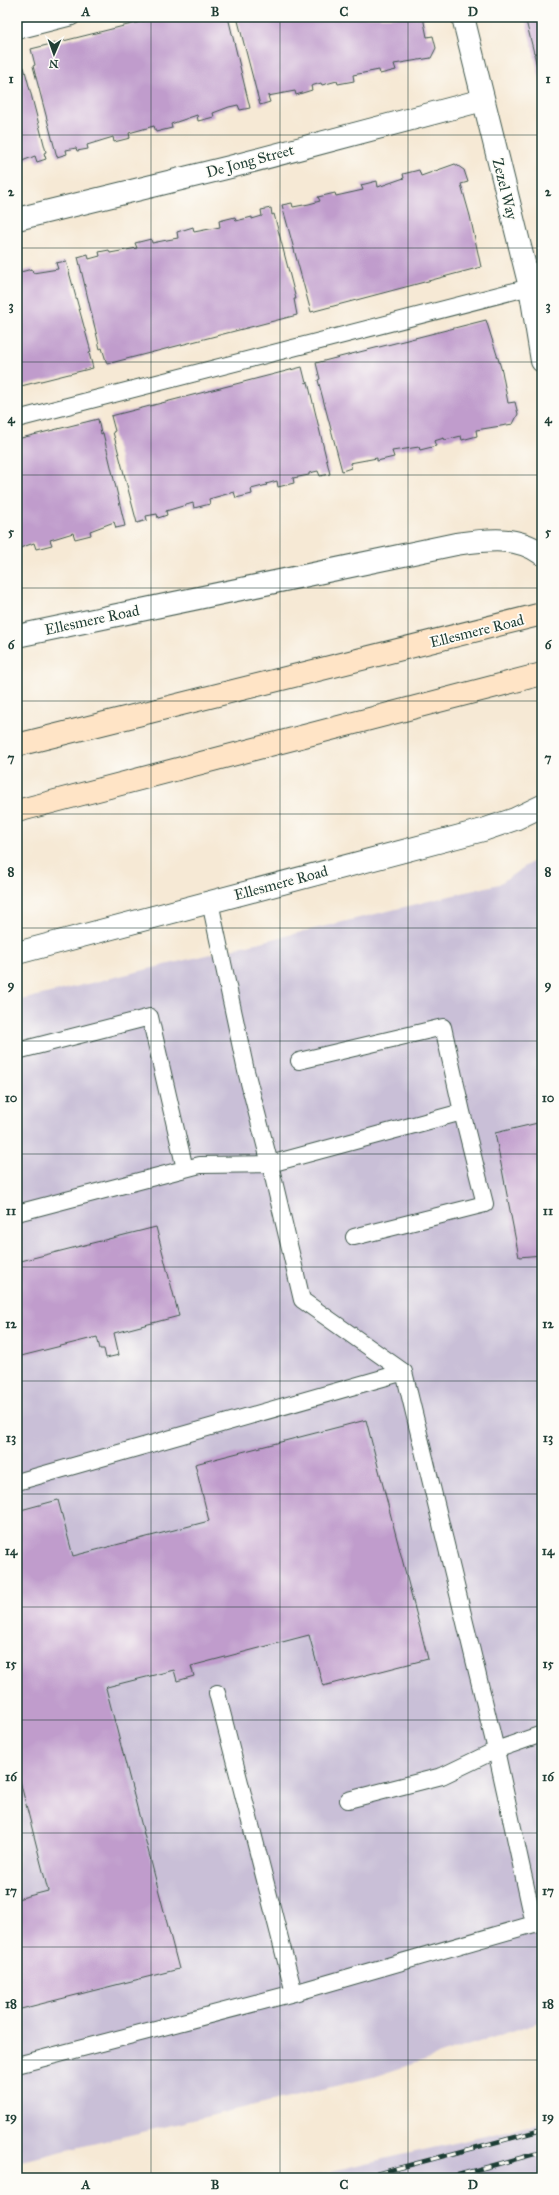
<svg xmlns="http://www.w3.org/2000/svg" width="559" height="2195" viewBox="0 0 559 2195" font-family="'IM FELL Great Primer',serif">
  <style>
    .industrial { fill: #c9bfd7 }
    .building { fill: #c09ccc }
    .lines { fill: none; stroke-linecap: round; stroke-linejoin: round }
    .lane-casing { stroke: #3f574c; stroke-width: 18 }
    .street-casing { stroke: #3f574c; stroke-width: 24 }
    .secondary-casing { stroke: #3f574c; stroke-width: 24 }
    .lane { stroke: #fff; stroke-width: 16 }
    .street { stroke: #fff; stroke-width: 22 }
    .secondary { stroke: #ffe4c6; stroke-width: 22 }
    .rail-casing { stroke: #1f3d34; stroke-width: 4.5 }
    .rail { stroke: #fdfcf7; stroke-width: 3; stroke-dasharray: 9; stroke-linecap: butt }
    .grid { fill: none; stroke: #1f3d34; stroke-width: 1; stroke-opacity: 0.55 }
    .labels { text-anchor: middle; stroke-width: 3.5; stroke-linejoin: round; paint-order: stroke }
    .street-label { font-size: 15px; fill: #1f3d34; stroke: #fdfcf7 }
    .neatline { fill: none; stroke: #1f3d34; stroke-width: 1.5 }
    .grid-label { font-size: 13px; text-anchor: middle; font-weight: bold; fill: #1f3d34 }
  </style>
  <rect width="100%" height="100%" fill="#fdfcf7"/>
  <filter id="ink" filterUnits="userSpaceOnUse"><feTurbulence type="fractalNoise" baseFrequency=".025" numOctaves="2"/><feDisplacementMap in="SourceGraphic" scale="8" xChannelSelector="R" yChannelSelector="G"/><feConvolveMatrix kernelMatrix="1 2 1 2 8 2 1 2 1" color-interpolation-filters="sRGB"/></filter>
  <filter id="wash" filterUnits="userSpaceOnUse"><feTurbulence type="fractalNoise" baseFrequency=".012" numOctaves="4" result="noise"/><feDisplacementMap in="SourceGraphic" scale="16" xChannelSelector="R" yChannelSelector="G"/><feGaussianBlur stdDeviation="0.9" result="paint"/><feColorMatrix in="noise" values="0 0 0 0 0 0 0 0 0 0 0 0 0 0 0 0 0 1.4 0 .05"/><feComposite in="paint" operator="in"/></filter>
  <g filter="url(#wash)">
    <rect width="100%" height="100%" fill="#f6e9d5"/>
    <!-- industrial -->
    <path class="industrial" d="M 542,855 L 542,2021 L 373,2077 L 17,2162 L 17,1001 L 499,884 Z
      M 542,2123 L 542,2178 L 301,2178 Z"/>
    <g id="blocks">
      <!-- building -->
      <path class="building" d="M 160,17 L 228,17 L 250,108 L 240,110 L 238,105 L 229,107 L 213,113 L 214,117 L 198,121 L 197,115 L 171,124 L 172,128 L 156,132 L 154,126 L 129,133 L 130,138 L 114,142 L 113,137 L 87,145 L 88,149 L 77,151 L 76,148 L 66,150 L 67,154 L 57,157 L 33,66 L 35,65 L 31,49 Z
        M 237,17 L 423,17 L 427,37 L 433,36 L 436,48 L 431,58 L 394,64 L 396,70 L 380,74 L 379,70 L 353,75 L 354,81 L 338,84 L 337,81 L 322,85 L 321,83 L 311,86 L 312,90 L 296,95 L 295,91 L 268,96 L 270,102 L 260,105 Z
        M 525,17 L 542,17 L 542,86 L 534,54 L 537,53 L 534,53 Z
        M 17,53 L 22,68 L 24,67 L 46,152 L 44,153 L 46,159 L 37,162 L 35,156 L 17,163 Z
        M 455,164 L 464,170 L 468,182 L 461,184 L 470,216 L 481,267 L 311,312 L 282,205 L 292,203 L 293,207 L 309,204 L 320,201 L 318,197 L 335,193 L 336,196 L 363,190 L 361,185 L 377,181 L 378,187 L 404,178 L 403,174 L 419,170 L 421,176 Z
        M 271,208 L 272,215 L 274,214 L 296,299 L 294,299 L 297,315 L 107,364 L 102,348 L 100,349 L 78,257 L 88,254 L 89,259 L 100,256 L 99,252 L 109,250 L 110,253 L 137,248 L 135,243 L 151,239 L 152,243 L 167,240 L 178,238 L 177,232 L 193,227 L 194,232 L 220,227 L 219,221 L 235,217 L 236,221 L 252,217 L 252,219 L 262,216 L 261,210 Z
        M 66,261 L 91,352 L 89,353 L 93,368 L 17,387 L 17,273 L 32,269 L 33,273 L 58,269 L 56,263 Z
        M 486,320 L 502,371 L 508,403 L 515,402 L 518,414 L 513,424 L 476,430 L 477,436 L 462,440 L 461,436 L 445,440 L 444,438 L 434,441 L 436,446 L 420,450 L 419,447 L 392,451 L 394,457 L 377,461 L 377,458 L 350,463 L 351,468 L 342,471 L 318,380 L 320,379 L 316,363 Z
        M 302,367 L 306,383 L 308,382 L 330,474 L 320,476 L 318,471 L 309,473 L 309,475 L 293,478 L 294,483 L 278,487 L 277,481 L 266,484 L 267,485 L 251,489 L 252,494 L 236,498 L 234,492 L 209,499 L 210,504 L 194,508 L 193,503 L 166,511 L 167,515 L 158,518 L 157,514 L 146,516 L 147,520 L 137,523 L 113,432 L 115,431 L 111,416 Z
        M 98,419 L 101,434 L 103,433 L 125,526 L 116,528 L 114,522 L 90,531 L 91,535 L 75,539 L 73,533 L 50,540 L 52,545 L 36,549 L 34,543 L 17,549 L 17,439 Z
        M 542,1122 L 542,1255 L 519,1257 L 495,1133 Z
        M 156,1227 L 179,1316 L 114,1333 L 119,1355 L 106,1358 L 104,1349 L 100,1349 L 97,1337 L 17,1357 L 17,1262 Z
        M 366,1420 L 428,1659 L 323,1686 L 309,1635 L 191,1666 L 194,1676 L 177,1681 L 174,1670 L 107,1687 L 106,1688 L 179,1969 L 17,2010 L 17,1899 L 48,1891 L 17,1769 L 17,1511 L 58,1500 L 73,1556 L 209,1521 L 195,1464 Z"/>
    </g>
  </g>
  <g filter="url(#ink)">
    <use href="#blocks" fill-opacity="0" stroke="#3f574c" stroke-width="1"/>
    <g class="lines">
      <!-- lane casing -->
      <g class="lane-casing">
        <path id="lane" d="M 17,31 L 72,17
          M 17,419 L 530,287
          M 17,1051 L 150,1017 L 185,1169
          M 299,1061 L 443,1027 L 462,1112
          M 17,1213 L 200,1165 L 270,1164 L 246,1071 L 210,902
          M 17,1482 L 404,1372
          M 217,1693 L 294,1993
          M 542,1734 L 496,1750 L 534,1924 L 542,1922
          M 348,1800 L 442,1776 L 496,1750 L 404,1372 L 302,1300 L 270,1164 L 462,1112 L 485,1204 L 354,1237
          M 17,2065 L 294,1993 L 534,1924"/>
      </g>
      <!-- street casing -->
      <g class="street-casing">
        <path id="street" d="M 463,17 L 530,287 L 542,361
          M 17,219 L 230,167 L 483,100
          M 17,636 L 456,544 C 485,540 517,535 542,554
          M 17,953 L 483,830 L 515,819 L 542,806"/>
      </g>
      <!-- secondary casing -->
      <g class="secondary-casing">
        <path id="secondary" d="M 17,745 L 542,614
          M 17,811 L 542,674"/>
      </g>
      <!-- lane -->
      <use href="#lane" class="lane"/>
      <!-- street -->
      <use href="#street" class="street"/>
      <!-- secondary -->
      <use href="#secondary" class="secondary"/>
      <!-- rail casing -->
      <g class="rail-casing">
        <path id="rail" d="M 361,2178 L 542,2130
          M 447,2178 L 542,2152"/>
      </g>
      <!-- rail -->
      <use href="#rail" class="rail"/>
    </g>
  </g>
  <!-- grid -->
  <path class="grid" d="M 151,17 L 151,2178M 280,17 L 280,2178M 408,17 L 408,2178M 17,135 L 542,135M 17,248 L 542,248M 17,362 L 542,362M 17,475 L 542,475M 17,588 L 542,588M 17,701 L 542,701M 17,814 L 542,814M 17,928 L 542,928M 17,1041 L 542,1041M 17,1154 L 542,1154M 17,1267 L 542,1267M 17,1381 L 542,1381M 17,1494 L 542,1494M 17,1607 L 542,1607M 17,1720 L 542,1720M 17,1833 L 542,1833M 17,1947 L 542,1947M 17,2060 L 542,2060"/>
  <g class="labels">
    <!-- street labels -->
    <g class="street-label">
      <text transform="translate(250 161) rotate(-15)" y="5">De Jong Street</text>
      <text transform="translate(505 189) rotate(76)" y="5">Zezel Way</text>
      <text transform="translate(92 620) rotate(-12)" y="5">Ellesmere Road</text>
      <text transform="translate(477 631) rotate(-14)" y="5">Ellesmere Road</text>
      <text transform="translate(281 883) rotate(-15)" y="5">Ellesmere Road</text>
    </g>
  </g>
  <!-- margin -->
  <rect width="559" height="2195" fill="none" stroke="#fdfcf7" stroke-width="44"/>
  <!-- north arrow -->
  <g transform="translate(54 54) rotate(182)" stroke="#fdfcf7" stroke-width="3" paint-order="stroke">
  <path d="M0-3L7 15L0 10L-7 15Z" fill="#1f3d34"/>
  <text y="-6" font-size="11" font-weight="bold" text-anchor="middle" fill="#1f3d34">N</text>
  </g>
  <rect x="22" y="22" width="515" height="2151" class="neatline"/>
  <g class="grid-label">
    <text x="86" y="16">A</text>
    <text x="215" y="16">B</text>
    <text x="344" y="16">C</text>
    <text x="473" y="16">D</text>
    <text x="11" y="83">1</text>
    <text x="548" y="83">1</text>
    <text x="11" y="196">2</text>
    <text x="548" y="196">2</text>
    <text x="11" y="310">3</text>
    <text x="548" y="310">3</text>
    <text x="11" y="423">4</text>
    <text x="548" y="423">4</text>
    <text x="11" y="536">5</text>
    <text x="548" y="536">5</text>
    <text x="11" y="649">6</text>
    <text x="548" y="649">6</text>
    <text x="11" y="762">7</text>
    <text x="548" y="762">7</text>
    <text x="11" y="876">8</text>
    <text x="548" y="876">8</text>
    <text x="11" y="989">9</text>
    <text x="548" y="989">9</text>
    <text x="11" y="1102">10</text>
    <text x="548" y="1102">10</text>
    <text x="11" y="1215">11</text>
    <text x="548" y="1215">11</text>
    <text x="11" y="1328">12</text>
    <text x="548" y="1328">12</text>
    <text x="11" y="1442">13</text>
    <text x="548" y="1442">13</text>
    <text x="11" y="1555">14</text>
    <text x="548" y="1555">14</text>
    <text x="11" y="1668">15</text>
    <text x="548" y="1668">15</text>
    <text x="11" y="1781">16</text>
    <text x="548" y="1781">16</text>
    <text x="11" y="1895">17</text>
    <text x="548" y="1895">17</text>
    <text x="11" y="2008">18</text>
    <text x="548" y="2008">18</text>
    <text x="11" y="2121">19</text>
    <text x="548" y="2121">19</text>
    <text x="86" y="2189">A</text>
    <text x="215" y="2189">B</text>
    <text x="344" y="2189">C</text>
    <text x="473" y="2189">D</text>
  </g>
</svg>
